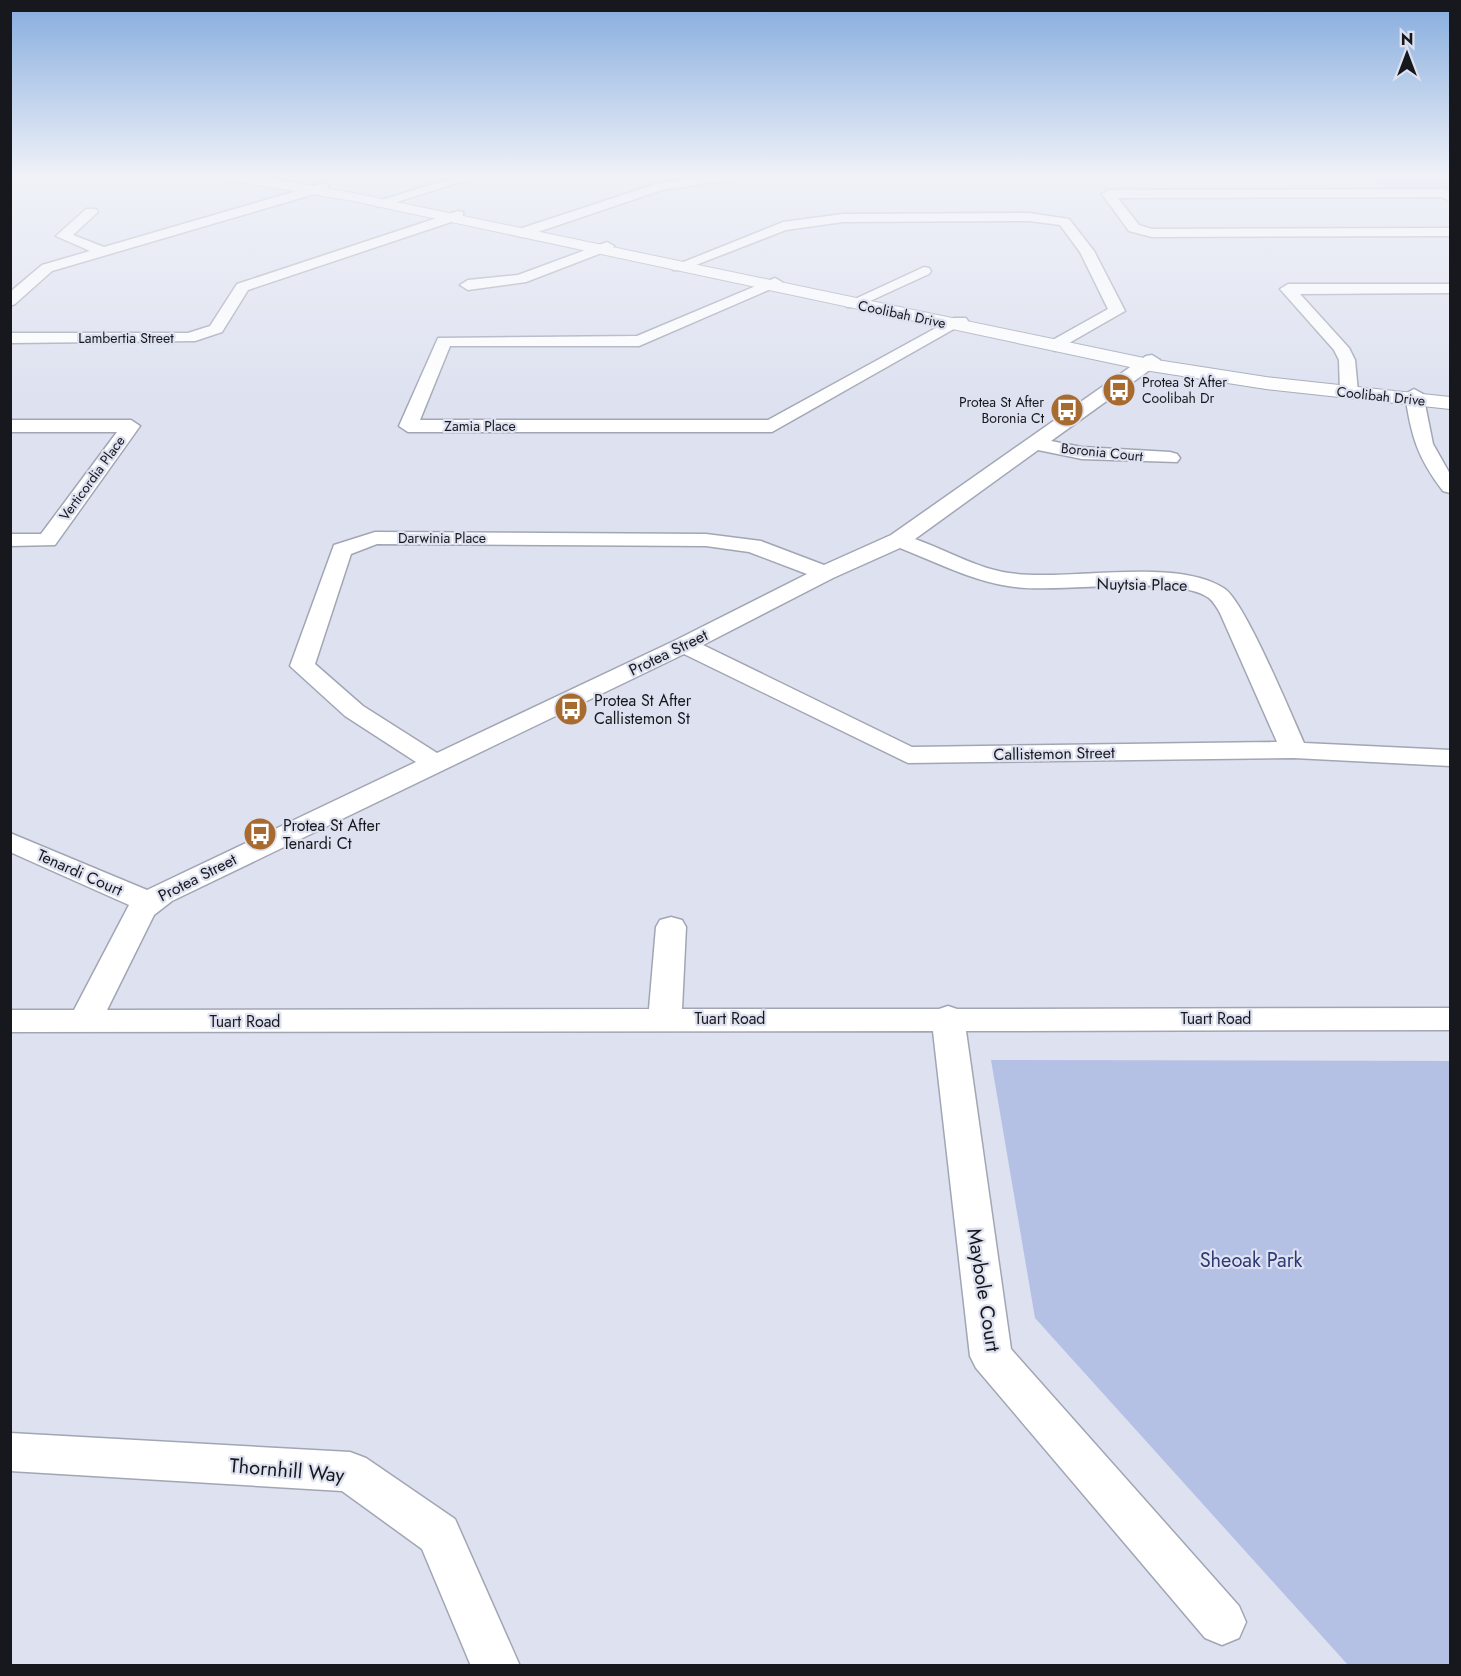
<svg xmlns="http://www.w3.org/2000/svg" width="1461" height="1676" viewBox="0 0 1461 1676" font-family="Jost,sans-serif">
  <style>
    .green { fill: #b5c0e5 }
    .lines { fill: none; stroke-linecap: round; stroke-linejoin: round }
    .street-casing { stroke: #a2a6b4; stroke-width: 3 }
    .secondary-casing { stroke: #a2a6b4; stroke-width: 2 }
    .street { fill: #fff; fill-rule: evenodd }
    .secondary { fill: #fff; fill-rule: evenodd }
    .labels { text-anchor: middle; stroke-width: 4.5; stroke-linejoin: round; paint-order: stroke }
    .far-street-label { font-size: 14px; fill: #17181d; stroke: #dde1f0 }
    .far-poi-label { font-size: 14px; fill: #17181d; stroke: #dde1f0; text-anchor: start }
    .street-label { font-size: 16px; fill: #17181d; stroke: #dde1f0 }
    .poi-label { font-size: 16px; fill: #17181d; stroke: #dde1f0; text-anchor: start }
    .near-park-label { font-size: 20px; fill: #2e3a76; stroke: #dde1f0 }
    .near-street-label { font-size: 20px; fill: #17181d; stroke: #dde1f0 }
  </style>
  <rect width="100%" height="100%" fill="#dde1f0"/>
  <!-- green -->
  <path class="green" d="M 1368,174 L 1450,174 L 1450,189 L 1383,187 Z
    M 991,1060 L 1450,1061 L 1450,1665 L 1348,1665 L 1035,1318 Z"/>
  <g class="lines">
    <!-- street casing -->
    <g class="street-casing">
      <path id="street" d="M 260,174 L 278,174 L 260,183 L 252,183 L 252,177 Z
        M 465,174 L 486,174 L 384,206 L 379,207 L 372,203 Z
        M 718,174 L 750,174 L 744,178 L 662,190 L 526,236 L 521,237 L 514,233 L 516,230 L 656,184 Z
        M 324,183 L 328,184 L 328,190 L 52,271 L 15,304 L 10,306 L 10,292 L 42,265 L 90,251 L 56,236 L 86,209 L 96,209 L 98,212 L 73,235 L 104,247 Z
        M 1444,189 L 1450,192 L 1450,201 L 1441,197 L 1118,198 L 1139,225 L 1152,229 L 1450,228 L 1450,236 L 1152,237 L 1129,231 L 1102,194 L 1108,190 Z
        M 458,211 L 463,212 L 463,218 L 248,290 L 222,332 L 195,341 L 10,343 L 10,333 L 188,333 L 210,326 L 237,284 Z
        M 1029,213 L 1069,219 L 1094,251 L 1125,311 L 1055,351 L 1047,346 L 1049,342 L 1108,309 L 1080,252 L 1060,225 L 1029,221 L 843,222 L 786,230 L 683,270 L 673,270 L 671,267 L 783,222 L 843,214 Z
        M 607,242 L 614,246 L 612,249 L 526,282 L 468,290 L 460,285 L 468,280 L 518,275 Z
        M 924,267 L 929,268 L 931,271 L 929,274 L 857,307 L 847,307 L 844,304 Z
        M 775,278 L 782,282 L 780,285 L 639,346 L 450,346 L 420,420 L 768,420 L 954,318 L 966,318 L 968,321 L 772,432 L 408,432 L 399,426 L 438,338 L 637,336 Z
        M 1288,284 L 1450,284 L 1450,293 L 1300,294 L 1349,348 L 1355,360 L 1358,392 L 1349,397 L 1340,392 L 1339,360 L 1334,350 L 1280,289 Z
        M 1152,355 L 1160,360 L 1158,364 L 1051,441 L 1082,447 L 1170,452 L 1177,454 L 1180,458 L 1177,462 L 1082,459 L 1038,450 L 915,539 C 946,550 976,568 1009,573 C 1067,582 1177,556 1225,589 C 1245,603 1291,714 1304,743 L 1450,750 L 1450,766 L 1294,758 L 908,763 L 684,654 L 172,901 L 154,915 L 107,1010 L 649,1009 L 656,927 L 660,920 L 671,917 L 682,920 L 686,927 L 682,1009 L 939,1009 L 948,1006 L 957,1009 L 1450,1008 L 1450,1030 L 966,1031 L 1011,1349 L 1239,1606 L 1246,1622 L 1239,1638 L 1222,1645 L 1205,1638 L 976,1368 L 970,1356 L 933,1031 L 10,1032 L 10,1010 L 74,1010 L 129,905 L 10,852 L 10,833 L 147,890 L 416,762 L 345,716 L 290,666 L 334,545 L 375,532 L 706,534 L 761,541 L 824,565 L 891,535 L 1146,356 ZM 377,544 L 706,546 L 749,552 L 807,574 L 676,640 L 437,753 L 363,706 L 315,664 L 351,554 ZM 900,548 C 936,562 970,580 1008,586 C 1057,595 1173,573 1209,598 C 1214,602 1217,608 1220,613 L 1277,742 L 912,747 L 703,645 L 833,578 Z
        M 1414,389 L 1423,394 L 1433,444 L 1450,474 L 1450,493 L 1443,491 C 1417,457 1411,435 1405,394 Z
        M 10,420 L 131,420 L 140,426 L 55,545 L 10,546 L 10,534 L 41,534 L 117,432 L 10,432 Z
        M 10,1433 L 350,1452 L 366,1458 L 455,1519 L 520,1666 L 471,1666 L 422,1549 L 342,1491 L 10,1471 Z"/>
    </g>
    <!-- secondary casing -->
    <g class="secondary-casing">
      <path id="secondary" d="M 209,174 L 244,174 L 353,193 L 1144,358 L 1266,377 L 1450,397 L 1450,409 L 1266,389 L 1144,370 L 353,201 L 216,178 Z"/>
    </g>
    <!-- street -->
    <use href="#street" class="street"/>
    <!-- secondary -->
    <use href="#secondary" class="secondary"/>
  </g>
  <!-- sky -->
  <linearGradient id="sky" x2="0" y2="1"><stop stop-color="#85acde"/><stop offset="0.43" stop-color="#f0f2f8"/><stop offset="1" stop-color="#f0f2f8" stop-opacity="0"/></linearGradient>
  <rect width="1461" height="409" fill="url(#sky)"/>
  <!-- icons -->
  <defs>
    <g id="bus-disc" transform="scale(1.725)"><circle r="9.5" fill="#a86b2f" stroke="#dde1f0"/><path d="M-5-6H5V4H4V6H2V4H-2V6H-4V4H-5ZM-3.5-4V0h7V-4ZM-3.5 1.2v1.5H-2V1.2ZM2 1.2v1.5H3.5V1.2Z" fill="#fff"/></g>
  </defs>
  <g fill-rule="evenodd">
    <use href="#bus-disc" x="1119" y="390"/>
    <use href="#bus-disc" x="1067" y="410"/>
    <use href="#bus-disc" x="571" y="709"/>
    <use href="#bus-disc" x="260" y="834"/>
  </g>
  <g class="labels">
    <!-- far-street labels -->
    <g class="far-street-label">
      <text transform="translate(902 314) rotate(12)" y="5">Coolibah Drive</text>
      <text x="126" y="343">Lambertia Street</text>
      <text transform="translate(1381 396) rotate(6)" y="5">Coolibah Drive</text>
      <text x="480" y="431">Zamia Place</text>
      <text transform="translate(1102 452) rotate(6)" y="5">Boronia Court</text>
      <text transform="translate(92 478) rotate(-54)" y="5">Verticordia Place</text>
      <text x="442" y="543">Darwinia Place</text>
    </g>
    <!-- far-poi labels -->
    <g class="far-poi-label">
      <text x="1142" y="387">Protea St After<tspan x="1142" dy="16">Coolibah Dr</tspan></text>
      <text x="1044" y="407" text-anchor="end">Protea St After<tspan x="1044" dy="16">Boronia Ct</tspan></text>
    </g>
    <!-- street labels -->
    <g class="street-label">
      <text transform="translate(1142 584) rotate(1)" y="6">Nuytsia Place</text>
      <text transform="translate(668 652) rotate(-26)" y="6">Protea Street</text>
      <text transform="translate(1054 753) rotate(-1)" y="6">Callistemon Street</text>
      <text transform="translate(80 872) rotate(24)" y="6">Tenardi Court</text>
      <text transform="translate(197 877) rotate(-27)" y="6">Protea Street</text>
      <text x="730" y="1024">Tuart Road</text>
      <text x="1216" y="1024">Tuart Road</text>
      <text x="245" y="1027">Tuart Road</text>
    </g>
    <!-- poi labels -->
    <g class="poi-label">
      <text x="594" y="706">Protea St After<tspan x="594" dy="18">Callistemon St</tspan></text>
      <text x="283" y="831">Protea St After<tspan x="283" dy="18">Tenardi Ct</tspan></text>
    </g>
    <!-- near-park labels -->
    <g class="near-park-label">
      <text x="1251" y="1267">Sheoak Park</text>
    </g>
    <!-- near-street labels -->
    <g class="near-street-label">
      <text transform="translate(984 1290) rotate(81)" y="7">Maybole Court</text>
      <text transform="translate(287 1470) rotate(5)" y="7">Thornhill Way</text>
    </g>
  </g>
  <!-- border -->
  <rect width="1461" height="1676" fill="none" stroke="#17181d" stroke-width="24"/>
  <!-- north arrow -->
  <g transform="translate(1407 54)" stroke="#dde1f0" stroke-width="4.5" paint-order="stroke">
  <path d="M0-4.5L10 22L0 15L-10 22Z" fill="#17181d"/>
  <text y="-9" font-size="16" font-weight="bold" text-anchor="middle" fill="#17181d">N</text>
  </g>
</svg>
